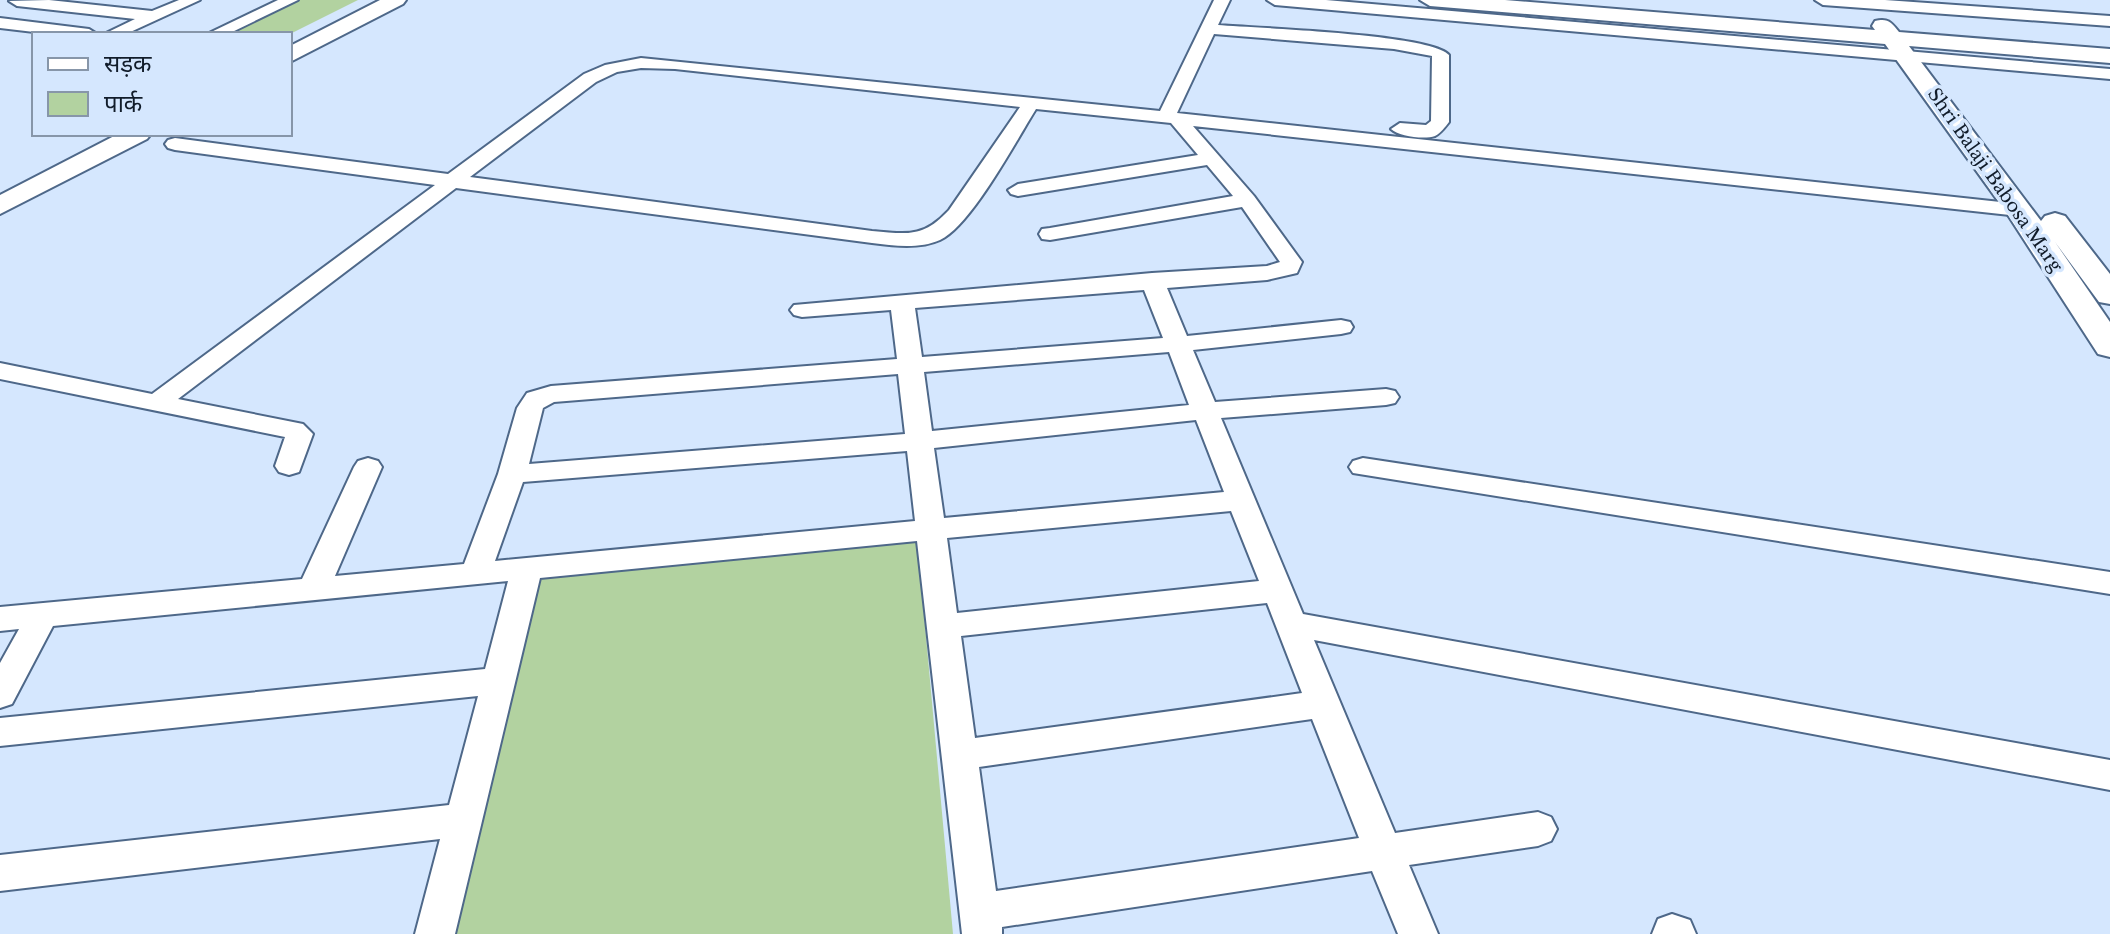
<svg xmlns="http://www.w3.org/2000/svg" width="2110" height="934" viewBox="0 0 2110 934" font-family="'Libre Baskerville','Noto Sans Devanagari',serif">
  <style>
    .green { fill: #b2d2a0 }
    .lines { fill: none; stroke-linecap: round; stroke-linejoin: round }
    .street-casing { stroke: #4e6889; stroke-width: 4 }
    .secondary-casing { stroke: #4e6889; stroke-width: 4 }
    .street { fill: #fff; fill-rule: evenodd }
    .secondary { fill: #fff; fill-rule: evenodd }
    .labels { text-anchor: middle; stroke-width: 7; stroke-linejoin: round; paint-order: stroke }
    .far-street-label { font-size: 18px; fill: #111c2a; stroke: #d5e7fe }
  </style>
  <rect width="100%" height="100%" fill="#d5e7fe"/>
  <!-- green -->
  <path class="green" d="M 299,0 L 358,0 L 290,34 L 228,34 Z
    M 917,537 L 953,934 L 453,934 L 538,576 Z"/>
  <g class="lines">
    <!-- street casing -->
    <g class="street-casing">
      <path id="street" d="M 49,0 L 152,11 L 179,0 L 200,0 L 126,34 L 104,34 L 135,19 L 17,6 L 9,1 Z
        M 278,0 L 298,0 L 228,34 L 207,34 Z
        M 1214,0 L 1230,0 L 1218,25 C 1255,28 1432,34 1449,55 L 1449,122 C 1445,127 1441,133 1435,136 C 1424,140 1398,136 1391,129 L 1400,123 L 1426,125 L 1431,121 L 1432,56 L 1394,49 L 1214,34 L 1177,113 L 2019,204 L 2029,210 L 2019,216 L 1193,126 L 1254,196 L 1302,262 L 1297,273 L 1267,280 L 1167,288 L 1187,336 L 1341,320 L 1350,322 L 1353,327 L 1350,332 L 1341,334 L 1193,350 L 1215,402 L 1386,389 L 1395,391 L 1399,397 L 1395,403 L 1386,405 L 1221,418 L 1303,614 L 2110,760 L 2110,790 L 1314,640 L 1395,833 L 1538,812 L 1551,817 L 1557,829 L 1551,841 L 1538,846 L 1409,865 L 1438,934 L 1398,934 L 1372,871 L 1002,927 L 1002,934 L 962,934 L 917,541 L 540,578 L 455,934 L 415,934 L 440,839 L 0,891 L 0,855 L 449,805 L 478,696 L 0,746 L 0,718 L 485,669 L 508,581 L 53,626 L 12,704 L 0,708 L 0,663 L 19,629 L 0,631 L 0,607 L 302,579 L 354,467 L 358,461 L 368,458 L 378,461 L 382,467 L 335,576 L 464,564 L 498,474 L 517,408 L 527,393 L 551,386 L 897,359 L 891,310 L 802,317 L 794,315 L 790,310 L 794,305 L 1152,273 L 1267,266 L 1280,262 L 1242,207 L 1050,240 L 1042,239 L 1039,234 L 1042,229 L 1050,228 L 1233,196 L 1207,165 L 1018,196 L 1011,194 L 1008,190 L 1018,184 L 1198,155 L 1171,123 L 1036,109 C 1017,139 971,226 940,240 C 920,249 894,246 872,243 L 456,188 L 178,399 L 303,424 L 313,434 L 299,472 L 289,475 L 279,472 L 275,466 L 285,437 L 0,379 L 0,363 L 152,394 L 435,185 L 175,150 L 168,148 L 165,144 L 168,140 L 175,138 L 448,174 L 584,74 L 605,65 L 641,58 L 1160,111 ZM 641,68 L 675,69 L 1020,107 L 949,210 C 923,238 908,234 872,231 L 470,177 L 596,82 L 617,72 ZM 1144,290 L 1163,338 L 922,357 L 915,308 ZM 1169,352 L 1189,405 L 932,431 L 924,372 ZM 898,374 L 905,434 L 529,464 L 543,408 L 554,402 ZM 1196,420 L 1224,492 L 944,518 L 934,448 ZM 907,451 L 915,521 L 495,561 L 523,482 ZM 1231,511 L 1259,581 L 957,613 L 947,538 ZM 1267,603 L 1302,693 L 975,738 L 961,636 ZM 1312,719 L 1359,838 L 996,891 L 979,767 Z
        M 1267,0 L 1326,0 L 2110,69 L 2110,79 L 1275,5 Z
        M 1815,0 L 1885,0 L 2110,16 L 2110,26 L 1823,5 Z
        M 0,18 L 89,29 L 97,34 L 51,34 L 0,28 Z
        M 1363,458 L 2110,572 L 2110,594 L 1353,473 L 1349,467 L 1353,461 Z
        M 1672,914 L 1690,920 L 1696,934 L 1652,934 L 1658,919 Z"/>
    </g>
    <!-- secondary casing -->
    <g class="secondary-casing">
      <path id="secondary" d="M 380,0 L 406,0 L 403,4 L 290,62 L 290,46 Z
        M 1420,0 L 1505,0 L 1875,30 L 1872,26 L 1875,21 C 1888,18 1891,22 1899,32 L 2110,49 L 2110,63 L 1909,46 L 2041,221 L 2045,216 L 2055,213 L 2065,216 L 2110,274 L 2110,304 L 2099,302 L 2055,242 L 2110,322 L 2110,357 L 2098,354 L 2006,212 L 1885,44 L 1430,6 Z
        M 118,134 L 151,134 L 147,139 L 0,214 L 0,195 Z"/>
    </g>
    <!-- street -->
    <use href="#street" class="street"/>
    <!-- secondary -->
    <use href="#secondary" class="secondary"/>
  </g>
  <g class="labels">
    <!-- far-street labels -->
    <g class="far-street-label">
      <text transform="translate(1995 180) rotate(55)" y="6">Shri Balaji Babosa Marg</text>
    </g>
  </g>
  <!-- legend -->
  <rect x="32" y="32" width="260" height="104" fill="#d5e7fe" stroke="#8796a9" stroke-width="2"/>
  <rect x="48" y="58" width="40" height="12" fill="#ffffff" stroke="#8796a9" stroke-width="2"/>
  <text x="104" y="72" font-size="24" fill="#111c2a">सड़क</text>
  <rect x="48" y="92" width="40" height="24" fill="#b2d2a0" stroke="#8796a9" stroke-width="2"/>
  <text x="104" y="112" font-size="24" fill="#111c2a">पार्क</text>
</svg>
